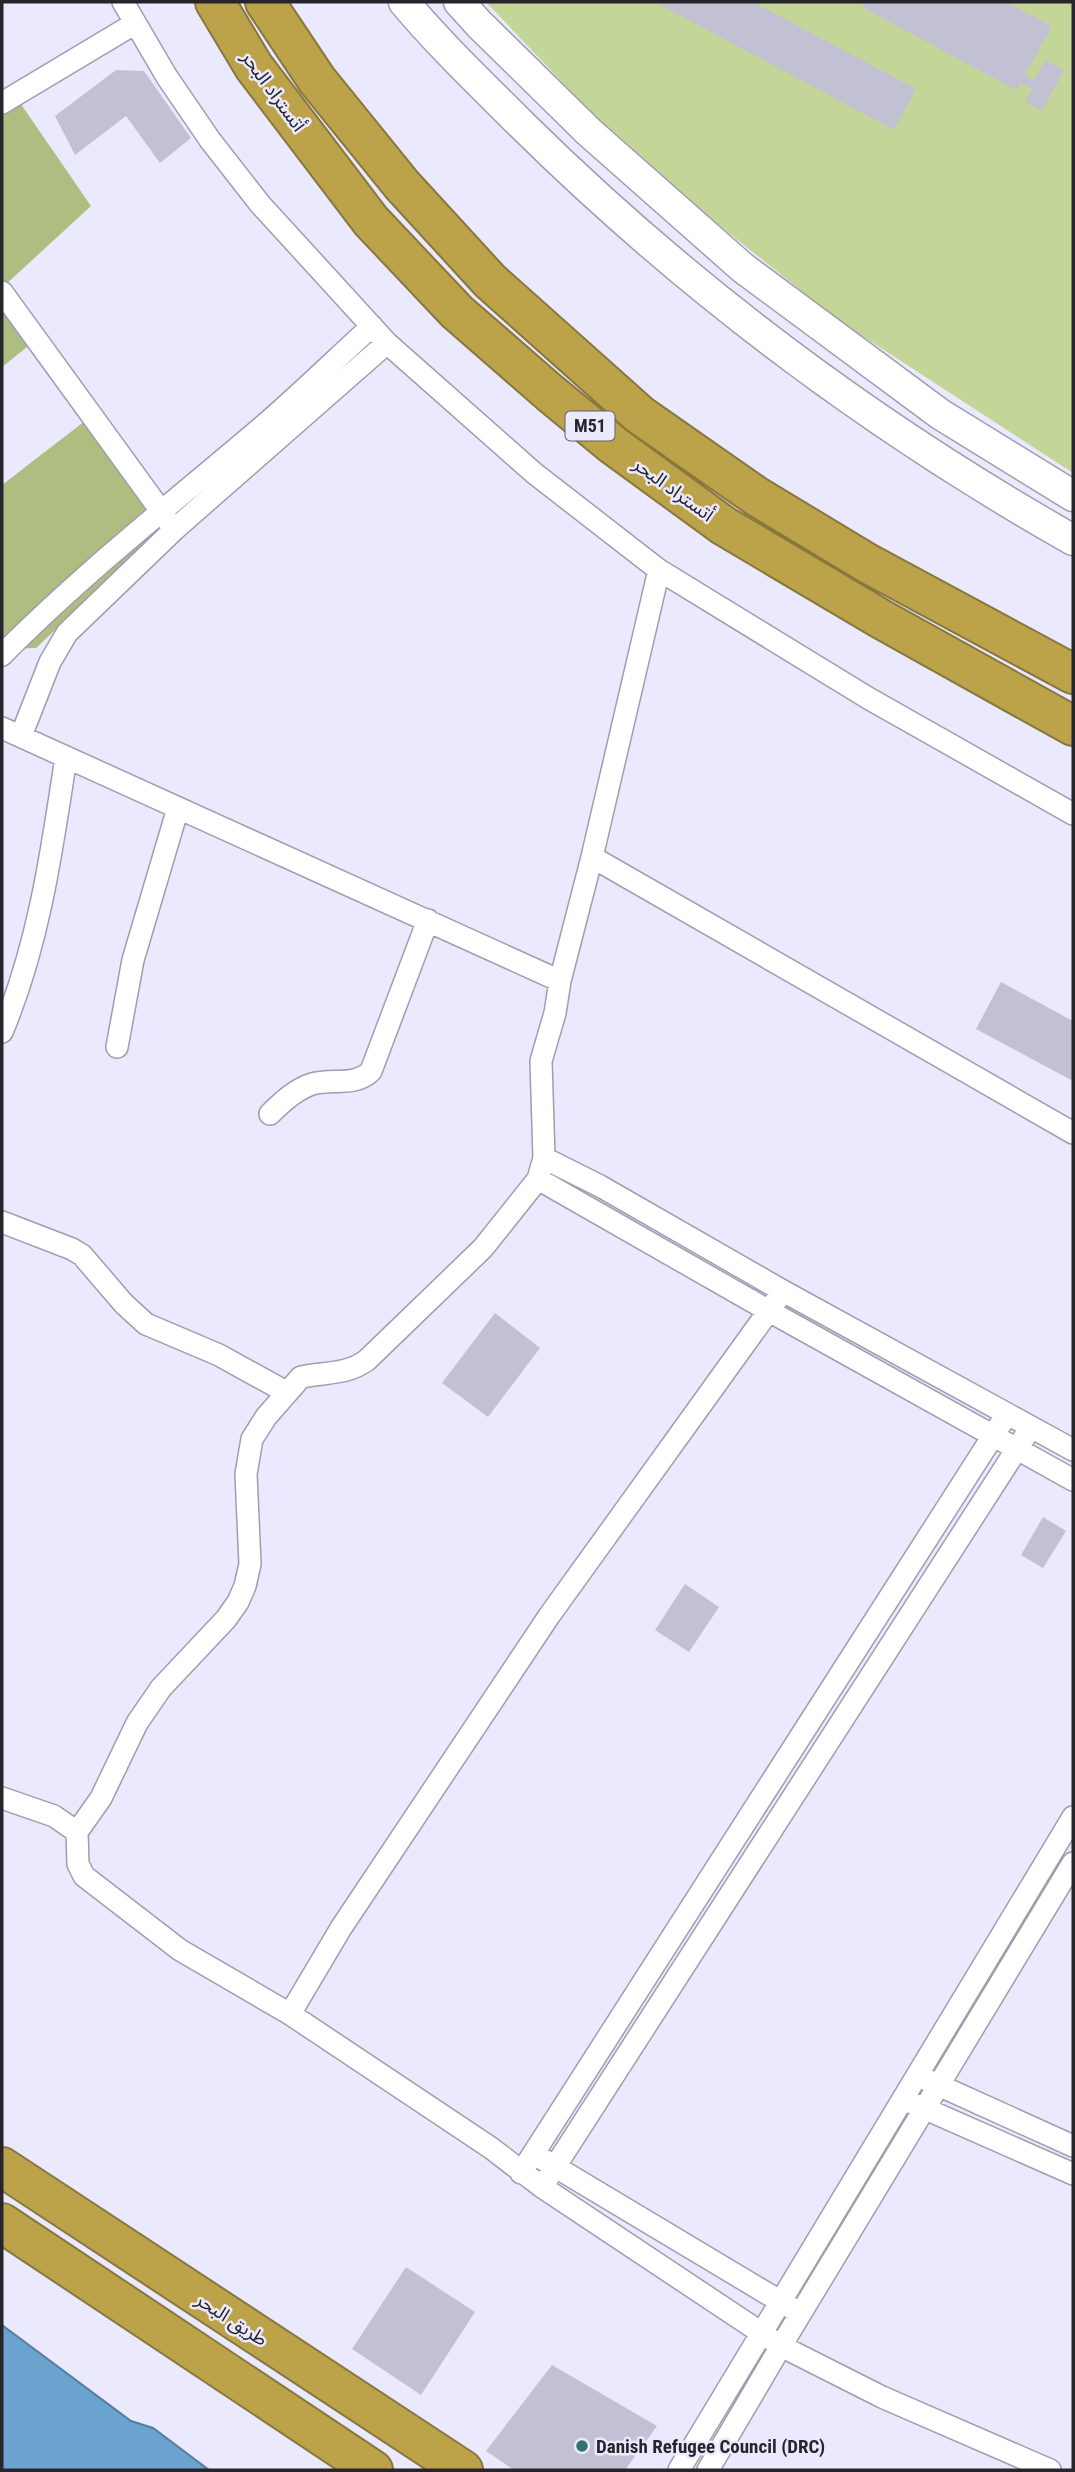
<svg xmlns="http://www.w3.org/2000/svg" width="1075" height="2472" viewBox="0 0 1075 2472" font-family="'Roboto Condensed','Noto Sans Arabic',sans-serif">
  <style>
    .green { fill: #c4d697 }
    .forest { fill: #adbe80 }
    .water { fill: #6aa3cd; stroke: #567d9d; stroke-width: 2 }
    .building { fill: #c2c0d3 }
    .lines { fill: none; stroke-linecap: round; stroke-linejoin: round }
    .street-casing { stroke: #9f9daf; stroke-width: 24 }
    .secondary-casing { stroke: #9f9daf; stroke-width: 33 }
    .highway-casing { stroke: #88773f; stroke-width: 42 }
    .street { stroke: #fff; stroke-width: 21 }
    .secondary { stroke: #fff; stroke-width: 30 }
    .highway { stroke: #bca349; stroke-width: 38 }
    .poi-dot { fill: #2e7469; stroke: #ebe9fd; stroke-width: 2.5 }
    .labels { text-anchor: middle; stroke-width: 5; stroke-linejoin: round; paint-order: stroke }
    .shield { fill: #ebe9fd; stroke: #61606b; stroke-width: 2 }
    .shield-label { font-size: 18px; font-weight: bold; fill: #26252c }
    .street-label { font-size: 19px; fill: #26252c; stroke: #ebe9fd }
    .poi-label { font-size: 19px; font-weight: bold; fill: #26252c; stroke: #ebe9fd; text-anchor: start }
  </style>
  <rect width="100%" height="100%" fill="#ebe9fd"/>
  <!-- green -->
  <path class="green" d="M 486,2 L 1073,2 L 1073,473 L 841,322 L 634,158 Z"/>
  <!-- forest -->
  <path class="forest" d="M 16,97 L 91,206 L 4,286 L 37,339 L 2,367 L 2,105 Z
    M 94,414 L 174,517 L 36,648 L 2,649 L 2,485 Z"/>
  <!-- water -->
  <path class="water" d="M 2,2325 L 131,2421 L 153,2428 L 209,2470 L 2,2470 Z"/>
  <!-- building -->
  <path class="building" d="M 655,2 L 753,2 L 916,89 L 894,130 Z
    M 864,2 L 1006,2 L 1052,26 L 1025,75 L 1034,80 L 1045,60 L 1064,70 L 1042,111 L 1025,102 L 1032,89 L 1020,83 L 1016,90 L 862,7 Z
    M 116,70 L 144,71 L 191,138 L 160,163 L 126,116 L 75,155 L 55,116 Z
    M 1001,982 L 1073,1021 L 1073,1081 L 976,1029 Z
    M 495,1313 L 540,1348 L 488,1417 L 442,1383 Z
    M 1043,1517 L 1066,1531 L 1043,1568 L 1021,1555 Z
    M 685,1584 L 719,1607 L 689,1652 L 655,1630 Z
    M 406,2267 L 475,2312 L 421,2395 L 352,2349 Z
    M 552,2365 L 657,2426 L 625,2470 L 514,2470 L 486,2451 Z"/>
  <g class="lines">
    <!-- street casing -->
    <g class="street-casing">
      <path id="street" d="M 123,2 L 167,77 L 210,140 L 260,204 L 387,343 L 534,473 L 659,570 L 868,698 L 1073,814
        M 2,103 L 134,24
        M 2,292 L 169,522
        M 2,655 C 83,573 174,502 262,427 C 299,395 335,360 372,326
        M 2,728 L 560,981 L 592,857 L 659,570
        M 21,736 L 50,662 L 67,633 L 175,529 L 387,343
        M 592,857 L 1073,1133
        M 2,1032 C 39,944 52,850 66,757
        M 117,1047 L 133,960 L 178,808
        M 270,1114 C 282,1102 296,1089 312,1084 C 332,1078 355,1087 371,1071 L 428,920
        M 544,1158 L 600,1186 L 783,1291 L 1073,1450
        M 538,1179 L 769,1311 L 1073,1480
        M 2,1222 L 72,1249 L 82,1255 L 124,1304 L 146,1324 L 219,1355 L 286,1392
        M 2,1798 L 54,1816 L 77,1832 L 78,1864 L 84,1876 L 180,1950 L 290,2014 L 491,2148 L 542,2187 L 781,2346 L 882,2397 L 1050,2470
        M 77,1832 L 101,1798 L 137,1723 L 161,1688 L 226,1619 L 238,1602 L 245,1586 L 250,1564 L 246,1474 L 252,1439 L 266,1417 L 301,1377 C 325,1372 347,1375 367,1360 L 483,1248 L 538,1179 L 544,1158 L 541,1061 L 555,1013 L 560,981
        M 290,2014 L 341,1928 L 549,1616 L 783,1291
        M 925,2079 L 1073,2146
        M 912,2103 L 1073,2174
        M 544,2160 L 793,2309
        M 521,2173 L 1007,1414
        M 542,2187 L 1031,1427
        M 679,2470 L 1073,1817
        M 708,2470 L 781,2346 L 1073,1863"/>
    </g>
    <!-- secondary casing -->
    <g class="secondary-casing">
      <path id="secondary" d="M 404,2 C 440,45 481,84 521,124 C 685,286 872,426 1073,540
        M 459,2 L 479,24 L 589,132 L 743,268 L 940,414 L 1073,496"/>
    </g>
    <!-- highway casing -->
    <g class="highway-casing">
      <path id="highway" d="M 215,2 L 254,67 L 371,221 L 457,312 L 550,393 L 613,445 L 724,526 L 881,619 L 1073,726
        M 265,2 L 317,80 L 402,185 L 490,281 L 640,415 L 756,496 L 867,563 L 1073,674
        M 2,2167 L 463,2470
        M 2,2223 L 373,2470"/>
    </g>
    <!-- street -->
    <use href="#street" class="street"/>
    <!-- secondary -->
    <use href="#secondary" class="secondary"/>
    <!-- highway -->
    <use href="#highway" class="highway"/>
  </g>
  <!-- markers -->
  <circle class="poi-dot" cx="582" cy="2446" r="7"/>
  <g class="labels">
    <!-- shield labels -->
    <rect class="shield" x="565.5" y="411.5" width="49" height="29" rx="5"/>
    <g class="shield-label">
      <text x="590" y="432">M51</text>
    </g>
    <!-- street labels -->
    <g class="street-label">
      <text transform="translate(274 91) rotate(54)" y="7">أتستراد البحر</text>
      <text transform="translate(674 489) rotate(36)" y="7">أتستراد البحر</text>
      <text transform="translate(232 2319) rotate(33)" y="7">طريق البحر</text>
    </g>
    <!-- poi labels -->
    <g class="poi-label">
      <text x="596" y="2453">Danish Refugee Council (DRC)</text>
    </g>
  </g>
  <!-- border -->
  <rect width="1075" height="2472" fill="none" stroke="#26252c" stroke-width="7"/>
</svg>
